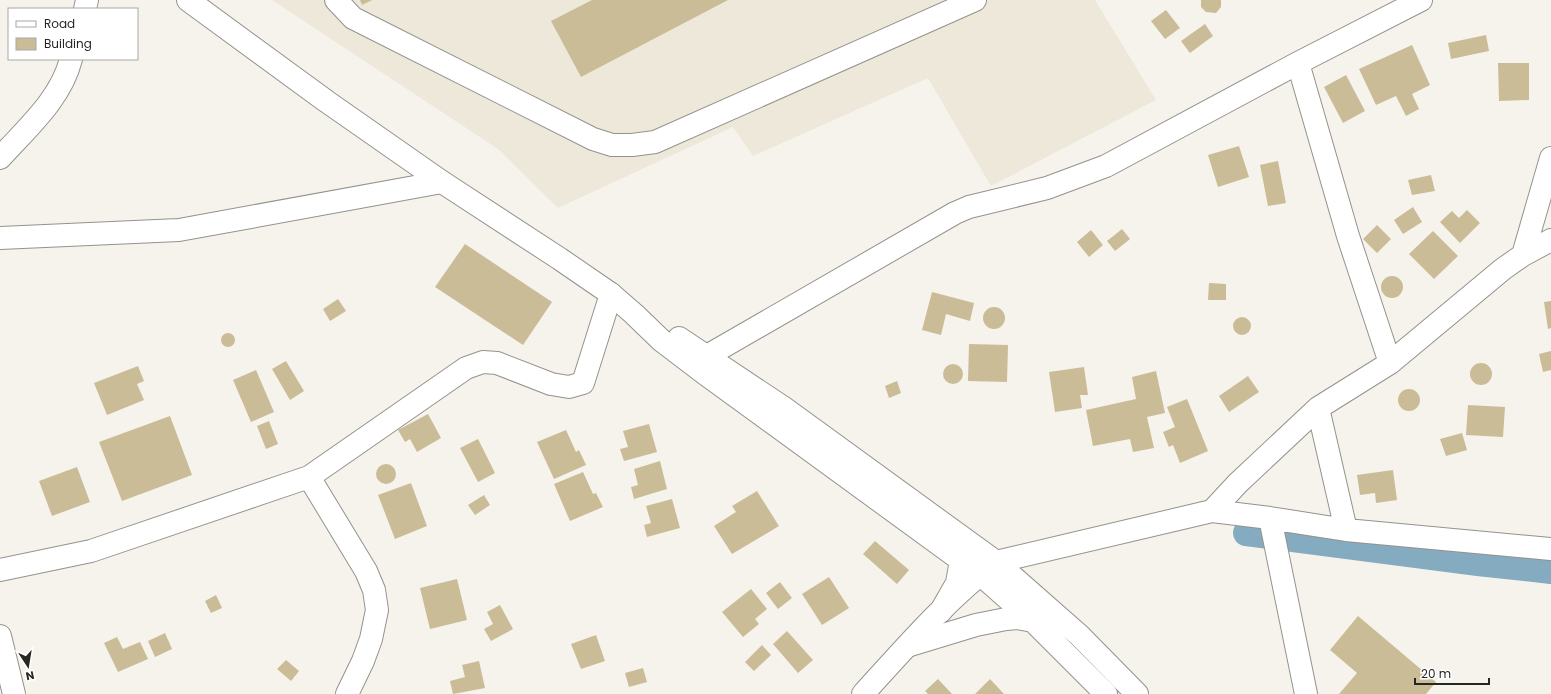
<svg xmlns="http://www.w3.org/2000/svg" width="1551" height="694" viewBox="0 0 1551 694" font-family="Poppins,sans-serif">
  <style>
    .built { fill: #ede8da }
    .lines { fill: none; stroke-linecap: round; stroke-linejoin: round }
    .canal { stroke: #85abc1; stroke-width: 26 }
    .building { fill: #cabc96 }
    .minor-casing { stroke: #94928c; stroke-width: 24 }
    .major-casing { stroke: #94928c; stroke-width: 24 }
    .minor { stroke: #fff; stroke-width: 22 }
    .major { stroke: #fff; stroke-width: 22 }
  </style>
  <rect width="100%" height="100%" fill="#f6f3ed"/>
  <!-- built -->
  <path class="built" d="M 272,0 L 1095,0 L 1156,100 L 991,186 L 928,78 L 753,156 L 733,127 L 558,208 L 498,149 Z"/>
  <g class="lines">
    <!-- canal -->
    <path class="canal" d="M 1246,533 L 1478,563 L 1551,571"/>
  </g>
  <!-- building -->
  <path class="building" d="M 360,0 L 372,0 L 362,5 Z
    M 592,0 L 728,0 L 581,77 L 551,21 Z
    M 1201,0 L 1221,0 L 1221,7 L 1216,13 L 1206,12 L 1201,7 Z
    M 1166,10 L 1180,28 L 1165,39 L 1151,21 Z
    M 1205,24 L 1213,36 L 1190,53 L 1181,41 Z
    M 1486,35 L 1489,51 L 1451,59 L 1448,43 Z
    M 1412,45 L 1430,85 L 1412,94 L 1419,109 L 1406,116 L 1396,96 L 1376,105 L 1359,69 Z
    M 1498,63 L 1529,63 L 1529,100 L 1499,101 Z
    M 1346,75 L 1365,111 L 1343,123 L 1324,87 Z
    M 1239,146 L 1249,177 L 1218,187 L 1208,155 Z
    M 1278,161 L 1286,203 L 1268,206 L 1260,165 Z
    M 1431,175 L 1435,191 L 1412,195 L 1408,180 Z
    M 1413,207 L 1422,222 L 1403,234 L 1394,220 Z
    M 1467,210 L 1480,223 L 1460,243 L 1440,222 L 1452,211 L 1459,218 Z
    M 1377,225 L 1391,239 L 1377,253 L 1363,239 Z
    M 1122,229 L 1130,239 L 1115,251 L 1107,241 Z
    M 1091,230 L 1103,245 L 1089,257 L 1077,242 Z
    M 1433,231 L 1458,256 L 1434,279 L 1409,254 Z
    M 465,244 L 552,302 L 523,345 L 435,287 Z
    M1381 287a11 11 0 1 1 22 0a11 11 0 1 1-22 0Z
    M 1209,283 L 1226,284 L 1226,300 L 1208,300 Z
    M 932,292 L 974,303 L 970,321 L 946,314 L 941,335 L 922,330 Z
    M 338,299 L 346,311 L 330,321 L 323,309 Z
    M 1551,301 L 1551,328 L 1548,329 L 1544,302 Z
    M983 318a11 11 0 1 1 22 0a11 11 0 1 1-22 0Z
    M1233 326a9 9 0 1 1 18 0a9 9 0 1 1-18 0Z
    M221 340a7 7 0 1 1 14 0a7 7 0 1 1-14 0Z
    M 969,344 L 1008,345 L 1007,382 L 968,381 Z
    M 1551,351 L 1551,370 L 1543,372 L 1539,354 Z
    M 286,361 L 304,391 L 290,400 L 272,369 Z
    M1470 374a11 11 0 1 1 22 0a11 11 0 1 1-22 0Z
    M943 374a10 10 0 1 1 20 0a10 10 0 1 1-20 0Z
    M 138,366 L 144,381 L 137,384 L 144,400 L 107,415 L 94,383 Z
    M 1084,367 L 1088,395 L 1080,395 L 1082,408 L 1055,412 L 1049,372 Z
    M 256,370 L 274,412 L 251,422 L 233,380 Z
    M 1156,371 L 1165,413 L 1147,417 L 1154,448 L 1133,452 L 1130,439 L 1093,446 L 1086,410 L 1136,399 L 1132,377 Z
    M 1248,376 L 1259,392 L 1229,412 L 1219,396 Z
    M 897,381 L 901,393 L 889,398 L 885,386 Z
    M1398 400a11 11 0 1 1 22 0a11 11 0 1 1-22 0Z
    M 1187,399 L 1208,451 L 1180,463 L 1173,445 L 1169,447 L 1163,432 L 1175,427 L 1167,407 Z
    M 1468,405 L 1505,407 L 1503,437 L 1466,435 Z
    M 428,414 L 441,438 L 417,452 L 410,439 L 405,442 L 398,430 Z
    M 170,416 L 192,475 L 122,501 L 99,442 Z
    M 269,421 L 278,444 L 266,449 L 257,426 Z
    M 649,424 L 657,452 L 624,461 L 620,449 L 628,447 L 623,431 Z
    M 566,430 L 576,452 L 579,450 L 586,465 L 554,479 L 537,442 Z
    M 1462,433 L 1467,450 L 1446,456 L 1440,439 Z
    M 478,439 L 495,473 L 478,482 L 460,448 Z
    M 660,461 L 667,489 L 634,499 L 631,487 L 638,485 L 634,469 Z
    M376 474a10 10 0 1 1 20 0a10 10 0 1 1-20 0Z
    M 77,467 L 90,502 L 52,516 L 39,481 Z
    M 1393,470 L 1397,500 L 1376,503 L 1375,493 L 1360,495 L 1357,475 Z
    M 583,472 L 593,494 L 596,493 L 603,507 L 570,521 L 554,484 Z
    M 411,483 L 427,526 L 395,539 L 378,495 Z
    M 757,491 L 779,526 L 732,554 L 714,526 L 736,512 L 732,506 Z
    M 484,495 L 490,505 L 475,515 L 468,505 Z
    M 672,499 L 680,528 L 647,537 L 644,525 L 651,523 L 646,506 Z
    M 875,541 L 909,570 L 897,584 L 863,554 Z
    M 829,577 L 849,608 L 822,625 L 802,594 Z
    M 457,579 L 467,620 L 430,629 L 420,588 Z
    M 780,582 L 792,598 L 778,609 L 766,593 Z
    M 751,589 L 767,609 L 755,619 L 759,624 L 743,637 L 722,612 Z
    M 216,595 L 222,608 L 211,613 L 205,601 Z
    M 500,605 L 513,629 L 491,641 L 484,629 L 493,624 L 487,612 Z
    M 1358,616 L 1436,682 L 1426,694 L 1339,694 L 1357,673 L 1330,650 Z
    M 787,631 L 813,660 L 798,673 L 773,644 Z
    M 165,633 L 172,649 L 155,657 L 148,641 Z
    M 596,635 L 605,661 L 581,669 L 571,644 Z
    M 117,637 L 123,649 L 140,642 L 148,659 L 118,672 L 104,643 Z
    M 762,645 L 771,655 L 754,671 L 745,662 Z
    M 286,660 L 299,671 L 291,681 L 277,669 Z
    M 479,661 L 485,688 L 453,694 L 450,681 L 465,677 L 462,665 Z
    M 643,668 L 647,682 L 629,687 L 625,673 Z
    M 938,679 L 952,694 L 928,694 L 925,691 Z
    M 990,679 L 1004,694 L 975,694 Z"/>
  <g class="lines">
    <!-- minor casing -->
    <g class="minor-casing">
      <path id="minor" d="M 336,0 L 353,18 L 593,139 L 612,145 L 632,145 L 655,142 L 975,0
        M 85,9 L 87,0
        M 1298,63 L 1348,236 L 1390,363
        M 0,158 C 27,128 61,99 71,59
        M 0,238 L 179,230 L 442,182
        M 1523,255 L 1551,158
        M 707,356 L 955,213 L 969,207 L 1047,188 L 1106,166 L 1298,63 L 1421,0
        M 1318,408 L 1346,530
        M 309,477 L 366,571 L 374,590 L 377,610 L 371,639 L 363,661 L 347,694
        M 1212,511 L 1238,483 L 1318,408 L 1390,363 L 1503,269 L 1523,255 L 1551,240
        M 1270,518 L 1306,694
        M 0,570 L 91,551 L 309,477 L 466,368 L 483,362 L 497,363 L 551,384 L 569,387 L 583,383 L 611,294
        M 0,636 L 14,694
        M 863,694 C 905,648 947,599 996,562 L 1212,511 L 1270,518 L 1346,530 L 1551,549"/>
    </g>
    <!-- major casing -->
    <g class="major-casing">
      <path id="major" d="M 188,0 L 326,101 L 442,182 L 560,259 L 611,294 L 634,314 L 662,341 L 704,373 L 980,574 L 1033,621 L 1106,694
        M 679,338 L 784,408 L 996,562 L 1079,635 L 1137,694
        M 941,611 L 957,583 L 961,560
        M 907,646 L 976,625 L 1006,619 L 1017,618 L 1033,621"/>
    </g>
    <!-- minor -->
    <use href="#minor" class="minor"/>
    <!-- major -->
    <use href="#major" class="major"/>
  </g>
  <!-- legend -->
  <rect x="8" y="8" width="130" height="52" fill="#ffffff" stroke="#a9a8a7"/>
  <rect x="16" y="21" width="20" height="6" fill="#ffffff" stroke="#a9a8a7"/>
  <text x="44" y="28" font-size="12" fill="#272624">Road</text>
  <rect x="16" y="38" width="20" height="12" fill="#cabc96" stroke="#a9a8a7"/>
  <text x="44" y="48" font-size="12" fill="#272624">Building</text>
  <!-- north arrow -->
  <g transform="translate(28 666) rotate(168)" stroke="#ffffff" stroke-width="3" paint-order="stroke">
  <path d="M0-3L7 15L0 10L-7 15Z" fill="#272624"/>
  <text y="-6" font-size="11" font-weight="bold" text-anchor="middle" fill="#272624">N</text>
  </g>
  <!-- scale -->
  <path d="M1415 678v6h74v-6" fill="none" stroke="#272624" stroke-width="2"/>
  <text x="1421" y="678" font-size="12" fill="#272624" stroke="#ffffff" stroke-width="3" paint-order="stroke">20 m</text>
</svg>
